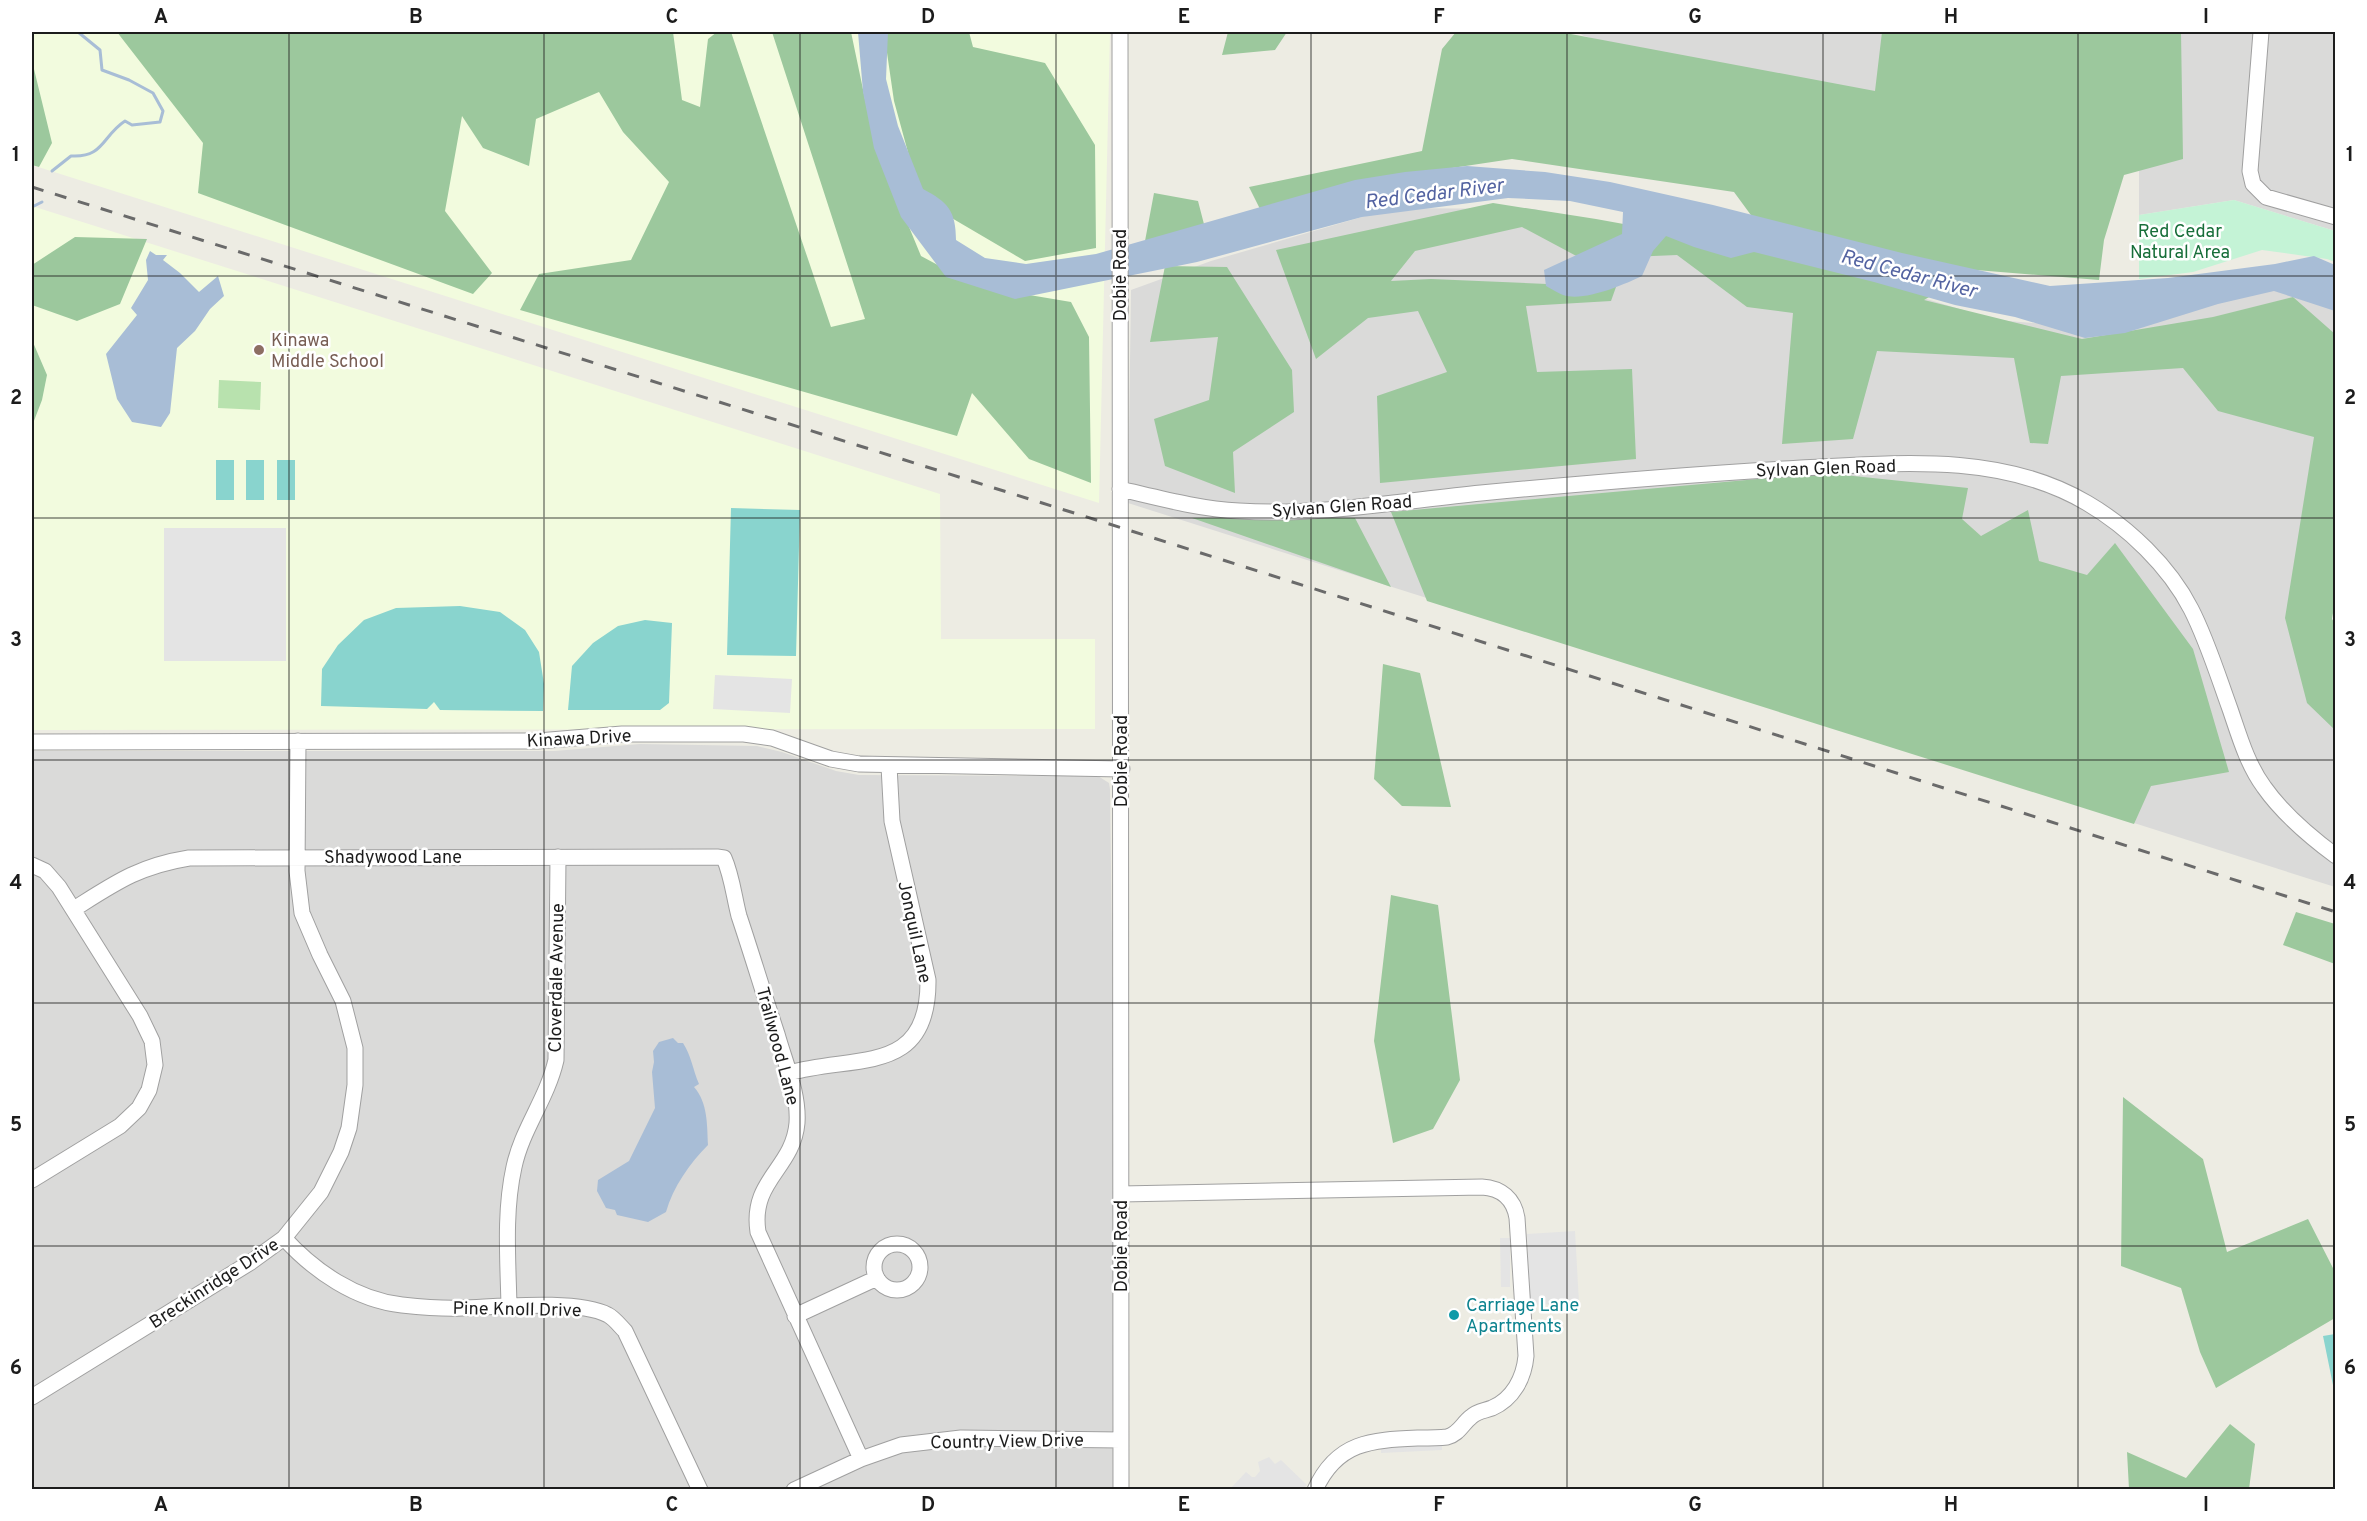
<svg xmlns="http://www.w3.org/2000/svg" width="2367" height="1521" viewBox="0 0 2367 1521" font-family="Overpass,sans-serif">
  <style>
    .residential { fill: #dadad9 }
    .education { fill: #f2fbde }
    .grass { fill: #b8e2ae }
    .forest { fill: #9cc89d }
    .park { fill: #c4f3d6 }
    .pitch { fill: #89d4ce }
    .parking { fill: #e4e4e4 }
    .water { fill: #a8bdd6 }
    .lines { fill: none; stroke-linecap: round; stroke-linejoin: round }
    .stream { stroke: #a8bdd6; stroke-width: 3 }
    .minor-casing { stroke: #a0a0a0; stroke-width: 17 }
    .minor { stroke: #fff; stroke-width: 15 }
    .rail { stroke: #6a6a6a; stroke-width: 3; stroke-dasharray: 12 12; stroke-linecap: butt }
    .grid { fill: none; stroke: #1c1c1c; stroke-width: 1.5; stroke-opacity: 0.55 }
    .education-dot { fill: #8d6e63; stroke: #fff; stroke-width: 2 }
    .culture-dot { fill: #0f9aa8; stroke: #fff; stroke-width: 2 }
    .labels { text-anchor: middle; stroke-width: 5; stroke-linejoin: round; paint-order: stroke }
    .park-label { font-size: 18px; fill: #176e39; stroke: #fff }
    .street-label { font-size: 18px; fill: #1c1c1c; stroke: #fff }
    .education-label { font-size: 18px; fill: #785e54; stroke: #fff; text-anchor: start }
    .culture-label { font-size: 18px; fill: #0d838f; stroke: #fff; text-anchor: start }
    .water-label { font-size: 20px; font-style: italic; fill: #5363a1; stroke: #fff }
    .neatline { fill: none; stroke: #1c1c1c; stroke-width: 2 }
    .grid-label { font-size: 20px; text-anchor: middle; font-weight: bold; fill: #1c1c1c }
  </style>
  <rect width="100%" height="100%" fill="#edece3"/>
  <!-- residential -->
  <path class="residential" d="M 1577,32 L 2335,32 L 2335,231 L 2234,200 L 2139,215 L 2139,133 L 1889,122 L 1584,36 Z
    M 1393,208 L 1534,209 L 1910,294 L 1996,320 L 2033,323 L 2282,285 L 2336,310 L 2335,498 L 2318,594 L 2335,660 L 2335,887 L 1128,503 L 1131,290 L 1211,261 Z
    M 640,744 L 757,746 L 782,752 L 836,771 L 859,775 L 1098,776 L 1109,783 L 1110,789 L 1114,1101 L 1115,1489 L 32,1489 L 32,751 L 554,751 Z"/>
  <!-- education -->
  <path class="education" d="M 32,32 L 1110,32 L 1099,503 L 32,165 Z
    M 32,206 L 940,494 L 941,639 L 1095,639 L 1095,729 L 32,730 Z"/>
  <!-- grass -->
  <path class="grass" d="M 219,380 L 261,382 L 260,410 L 218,408 Z"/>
  <!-- forest -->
  <path class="forest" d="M 117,32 L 673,32 L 682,100 L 700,107 L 708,39 L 717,32 L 731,32 L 831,327 L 865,319 L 772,32 L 851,32 L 874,142 L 921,256 L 977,286 L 1071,302 L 1089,337 L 1091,483 L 1029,459 L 972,393 L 957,436 L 520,310 L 539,274 L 631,260 L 669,182 L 623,132 L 599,92 L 536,119 L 529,166 L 483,148 L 462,116 L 445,211 L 492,273 L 473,294 L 198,193 L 203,143 Z
    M 884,32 L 969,32 L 973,47 L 1045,63 L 1095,145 L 1096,248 L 1025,261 L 921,200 L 894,101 Z
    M 1228,32 L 1287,32 L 1275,50 L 1222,55 Z
    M 1456,32 L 1560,32 L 1875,91 L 1882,32 L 2181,32 L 2183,159 L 2124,175 L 2104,240 L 2099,280 L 1976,270 L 1924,300 L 2082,339 L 2213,317 L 2293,297 L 2335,334 L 2336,595 L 2332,619 L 2336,625 L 2335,730 L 2307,703 L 2285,618 L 2314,437 L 2218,411 L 2183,368 L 2061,376 L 2048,444 L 2030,443 L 2014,358 L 1877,351 L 1853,439 L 1782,444 L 1793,313 L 1747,307 L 1677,255 L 1582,259 L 1522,227 L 1415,251 L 1391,281 L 1431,279 L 1616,287 L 1611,301 L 1526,306 L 1537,372 L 1632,369 L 1636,459 L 1380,483 L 1377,396 L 1447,372 L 1418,311 L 1368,318 L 1316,359 L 1276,250 L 1493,203 L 1596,219 L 1778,252 L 1734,192 L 1512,159 L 1372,180 L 1261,211 L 1249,187 L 1422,151 L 1442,49 Z
    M 32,65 L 33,65 L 52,143 L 39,167 L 32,165 Z
    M 1154,193 L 1198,201 L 1205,228 L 1145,241 Z
    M 75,237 L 147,239 L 120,304 L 77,321 L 32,305 L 32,265 Z
    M 1165,266 L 1227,267 L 1292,370 L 1294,412 L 1233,452 L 1235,493 L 1165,466 L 1154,419 L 1209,400 L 1218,337 L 1150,342 Z
    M 32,340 L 47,375 L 42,400 L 32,426 Z
    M 1825,473 L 1968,488 L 1962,519 L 1981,536 L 2028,510 L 2039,561 L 2087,575 L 2115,543 L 2193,649 L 2229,772 L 2151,786 L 2134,824 L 1427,601 L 1391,512 Z
    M 1192,518 L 1355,518 L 1391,587 Z
    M 1383,664 L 1420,673 L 1451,807 L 1402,806 L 1374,779 Z
    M 1391,895 L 1438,905 L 1460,1080 L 1433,1129 L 1393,1143 L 1374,1041 Z
    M 2296,912 L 2335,924 L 2335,964 L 2283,945 Z
    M 2123,1097 L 2203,1159 L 2227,1252 L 2308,1219 L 2335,1272 L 2335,1318 L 2216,1388 L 2200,1352 L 2181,1288 L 2121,1266 Z
    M 2230,1424 L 2255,1444 L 2249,1489 L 2129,1489 L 2127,1452 L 2186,1478 Z"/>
  <!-- park -->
  <path class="park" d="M 2234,200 L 2335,231 L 2335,262 L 2327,259 L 2262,250 L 2193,272 L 2139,279 L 2139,215 Z"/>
  <!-- pitch -->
  <path class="pitch" d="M 216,460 L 234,460 L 234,500 L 216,500 Z
    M 246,460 L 264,460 L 264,500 L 246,500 Z
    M 277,460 L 295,460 L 295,500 L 277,500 Z
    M 731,508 L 800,510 L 796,656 L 727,655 Z
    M 460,606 L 500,612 L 525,630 L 539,652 L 544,684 L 543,711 L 440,710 L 434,702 L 427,709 L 321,706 L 322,669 L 338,645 L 364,620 L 396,608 Z
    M 645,620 L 672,623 L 669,703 L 660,710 L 568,710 L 572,666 L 593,643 L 618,626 Z
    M 2335,1334 L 2336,1390 L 2334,1390 L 2323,1336 Z"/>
  <!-- parking -->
  <path class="parking" d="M 164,528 L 286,528 L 286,661 L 164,661 Z
    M 715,675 L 792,679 L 790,713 L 713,709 Z
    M 1575,1231 L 1579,1303 L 1530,1305 L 1527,1234 Z
    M 1500,1238 L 1510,1238 L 1510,1287 L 1501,1287 Z
    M 1442,1442 L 1442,1450 L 1381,1453 L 1381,1445 Z
    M 1269,1457 L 1275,1464 L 1281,1460 L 1307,1485 L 1302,1489 L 1230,1489 L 1246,1472 L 1252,1477 L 1255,1477 L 1260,1471 L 1258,1462 Z"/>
  <!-- water -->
  <path class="water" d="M 858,32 L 888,32 L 886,79 L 898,126 L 923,189 C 948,202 956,211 956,240 L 985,258 L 1026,264 L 1096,254 L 1355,180 L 1405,172 L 1467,166 L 1545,172 L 1610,182 L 1713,205 L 1902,253 L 2050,286 L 2168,278 L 2275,264 L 2314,256 L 2335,265 L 2335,311 L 2274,291 L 2218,304 L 2125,333 L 2085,338 L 2015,317 L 1955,305 L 1874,282 L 1754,252 L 1731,258 L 1694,247 L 1666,236 L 1653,251 L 1642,276 C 1623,285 1584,302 1563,295 C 1558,293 1552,289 1546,286 L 1544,270 L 1622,234 L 1623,212 L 1570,201 L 1508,198 L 1362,217 L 1197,262 L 1015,299 L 946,277 L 901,217 L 874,148 L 863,92 Z
    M 150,251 L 156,255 L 167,255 L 163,260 L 180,273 L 199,292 L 218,276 L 224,296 L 210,309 L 195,331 L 177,348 L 170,413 L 161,427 L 132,422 L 117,399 L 106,354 L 137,315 L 131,308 L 148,280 L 146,260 Z
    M 673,1038 L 678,1043 L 683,1043 C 691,1055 693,1070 699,1084 L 694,1087 C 708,1103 707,1125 708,1145 C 690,1163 673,1187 666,1212 L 648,1222 L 617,1215 L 615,1210 L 606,1208 L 597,1191 L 598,1180 L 629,1161 L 655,1108 L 652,1072 L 654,1062 L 653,1051 L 659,1042 Z"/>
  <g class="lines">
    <!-- stream -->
    <path class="stream" d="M 52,171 L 71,156 C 104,158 102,136 125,121 L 132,125 L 160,122 L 163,111 L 153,93 L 129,80 L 102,70 L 100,50 L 78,32
      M 32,207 L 42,202"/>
    <!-- minor casing -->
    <g class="minor-casing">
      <path id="minor" d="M 1120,32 L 1121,1490
        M 2261,32 L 2250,171 L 2253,184 L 2266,197 L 2336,217
        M 1120,489 C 1159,498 1199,509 1239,511 C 1319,516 1401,501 1481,493 C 1587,483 1694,474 1801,468 C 1896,463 2001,452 2087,503 C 2128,527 2169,566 2191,609 C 2207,640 2218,676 2230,709 C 2239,735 2247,764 2264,787 C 2283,814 2309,836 2336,856
        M 32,742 L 538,741 L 622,734 L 744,734 L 772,738 L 831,759 L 859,764 L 1122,769
        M 32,865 L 45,871 L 59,887 L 140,1016 L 152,1041 L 155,1065 L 149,1090 L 139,1108 L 120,1126 L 32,1180
        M 74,909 C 115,883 139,866 189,858 L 717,857 L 724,858 C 732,876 734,897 739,916 C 752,955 764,995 777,1034 C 785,1063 799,1093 797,1123 C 793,1169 750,1180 758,1232 L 861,1459
        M 789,1073 C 855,1054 929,1077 928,980 L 892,821 L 889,766
        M 1121,1194 L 1482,1187 C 1501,1188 1514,1199 1517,1218 L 1526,1356 C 1524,1378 1513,1399 1492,1408 C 1484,1411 1477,1411 1471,1417 C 1462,1424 1459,1434 1447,1437 C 1438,1438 1428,1438 1419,1438 C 1372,1440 1337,1441 1315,1490
        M 284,1238 C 314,1271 356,1300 402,1305 C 421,1307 442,1309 462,1308 C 497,1307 578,1299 608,1315 C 614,1318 620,1326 625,1331 L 700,1490
        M874 1267a23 23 0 1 1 46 0a23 23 0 1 1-46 0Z
        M 509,1306 C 508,1260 504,1212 514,1167 C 522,1129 547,1099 556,1060 L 558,857
        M 795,1316 L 877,1278
        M 32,1397 L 251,1262 L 284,1238 L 321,1192 L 341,1152 L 349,1128 L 355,1085 L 355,1048 L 343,1001 L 320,955 L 302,913 L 297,871 L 298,741
        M 794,1490 L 861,1459 L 901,1445 L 961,1438 L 1121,1440"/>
    </g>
    <!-- minor -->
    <use href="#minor" class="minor"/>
    <!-- rail -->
    <path class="rail" d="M 32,187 L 1106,523 L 2336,912"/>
  </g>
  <!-- grid -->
  <path class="grid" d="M 289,32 L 289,1490M 544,32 L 544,1490M 800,32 L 800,1490M 1056,32 L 1056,1490M 1311,32 L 1311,1490M 1567,32 L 1567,1490M 1823,32 L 1823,1490M 2078,32 L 2078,1490M 32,276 L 2336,276M 32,518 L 2336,518M 32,760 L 2336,760M 32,1003 L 2336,1003M 32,1246 L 2336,1246"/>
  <!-- markers -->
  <circle class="education-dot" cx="259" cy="350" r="6"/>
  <circle class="culture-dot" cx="1454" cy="1315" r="6"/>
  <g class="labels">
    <!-- park labels -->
    <g class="park-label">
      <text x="2180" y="237">Red Cedar<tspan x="2180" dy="21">Natural Area</tspan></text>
    </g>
    <!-- street labels -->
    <g class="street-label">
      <text transform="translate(1120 275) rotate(-90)" y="6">Dobie Road</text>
      <text transform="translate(1826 468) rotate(-2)" y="6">Sylvan Glen Road</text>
      <text transform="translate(1342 506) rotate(-4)" y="6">Sylvan Glen Road</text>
      <text transform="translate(579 738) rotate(-3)" y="6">Kinawa Drive</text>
      <text transform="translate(1121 761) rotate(-90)" y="6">Dobie Road</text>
      <text x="393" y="863">Shadywood Lane</text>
      <text transform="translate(915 932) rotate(78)" y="6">Jonquil Lane</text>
      <text transform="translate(556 978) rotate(-89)" y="6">Cloverdale Avenue</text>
      <text transform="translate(778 1046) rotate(75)" y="6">Trailwood Lane</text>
      <text transform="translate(1121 1246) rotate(-90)" y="6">Dobie Road</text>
      <text transform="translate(214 1283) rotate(-33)" y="6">Breckinridge Drive</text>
      <text transform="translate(517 1309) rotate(1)" y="6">Pine Knoll Drive</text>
      <text transform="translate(1007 1441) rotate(-1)" y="6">Country View Drive</text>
    </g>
    <!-- education labels -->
    <g class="education-label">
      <text x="271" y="346">Kinawa<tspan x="271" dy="21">Middle School</tspan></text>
    </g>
    <!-- culture labels -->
    <g class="culture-label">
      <text x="1466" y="1311">Carriage Lane<tspan x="1466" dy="21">Apartments</tspan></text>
    </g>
    <!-- water labels -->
    <g class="water-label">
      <text transform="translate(1434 193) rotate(-7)" y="7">Red Cedar River</text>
      <text transform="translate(1909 273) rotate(15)" y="7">Red Cedar River</text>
    </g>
  </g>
  <!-- border -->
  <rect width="2367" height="1521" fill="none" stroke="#ffffff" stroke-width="66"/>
  <rect x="33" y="33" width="2301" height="1455" class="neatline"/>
  <g class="grid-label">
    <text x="161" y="23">A</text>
    <text x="416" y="23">B</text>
    <text x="672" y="23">C</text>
    <text x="928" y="23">D</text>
    <text x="1184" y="23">E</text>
    <text x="1439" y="23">F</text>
    <text x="1695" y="23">G</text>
    <text x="1951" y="23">H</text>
    <text x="2206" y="23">I</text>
    <text x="16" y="161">1</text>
    <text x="2350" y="161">1</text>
    <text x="16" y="404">2</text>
    <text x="2350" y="404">2</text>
    <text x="16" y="646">3</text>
    <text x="2350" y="646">3</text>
    <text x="16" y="889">4</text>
    <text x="2350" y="889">4</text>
    <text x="16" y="1131">5</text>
    <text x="2350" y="1131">5</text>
    <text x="16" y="1374">6</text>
    <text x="2350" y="1374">6</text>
    <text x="161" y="1511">A</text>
    <text x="416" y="1511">B</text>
    <text x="672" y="1511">C</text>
    <text x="928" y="1511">D</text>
    <text x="1184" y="1511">E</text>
    <text x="1439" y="1511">F</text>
    <text x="1695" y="1511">G</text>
    <text x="1951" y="1511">H</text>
    <text x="2206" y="1511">I</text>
  </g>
</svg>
